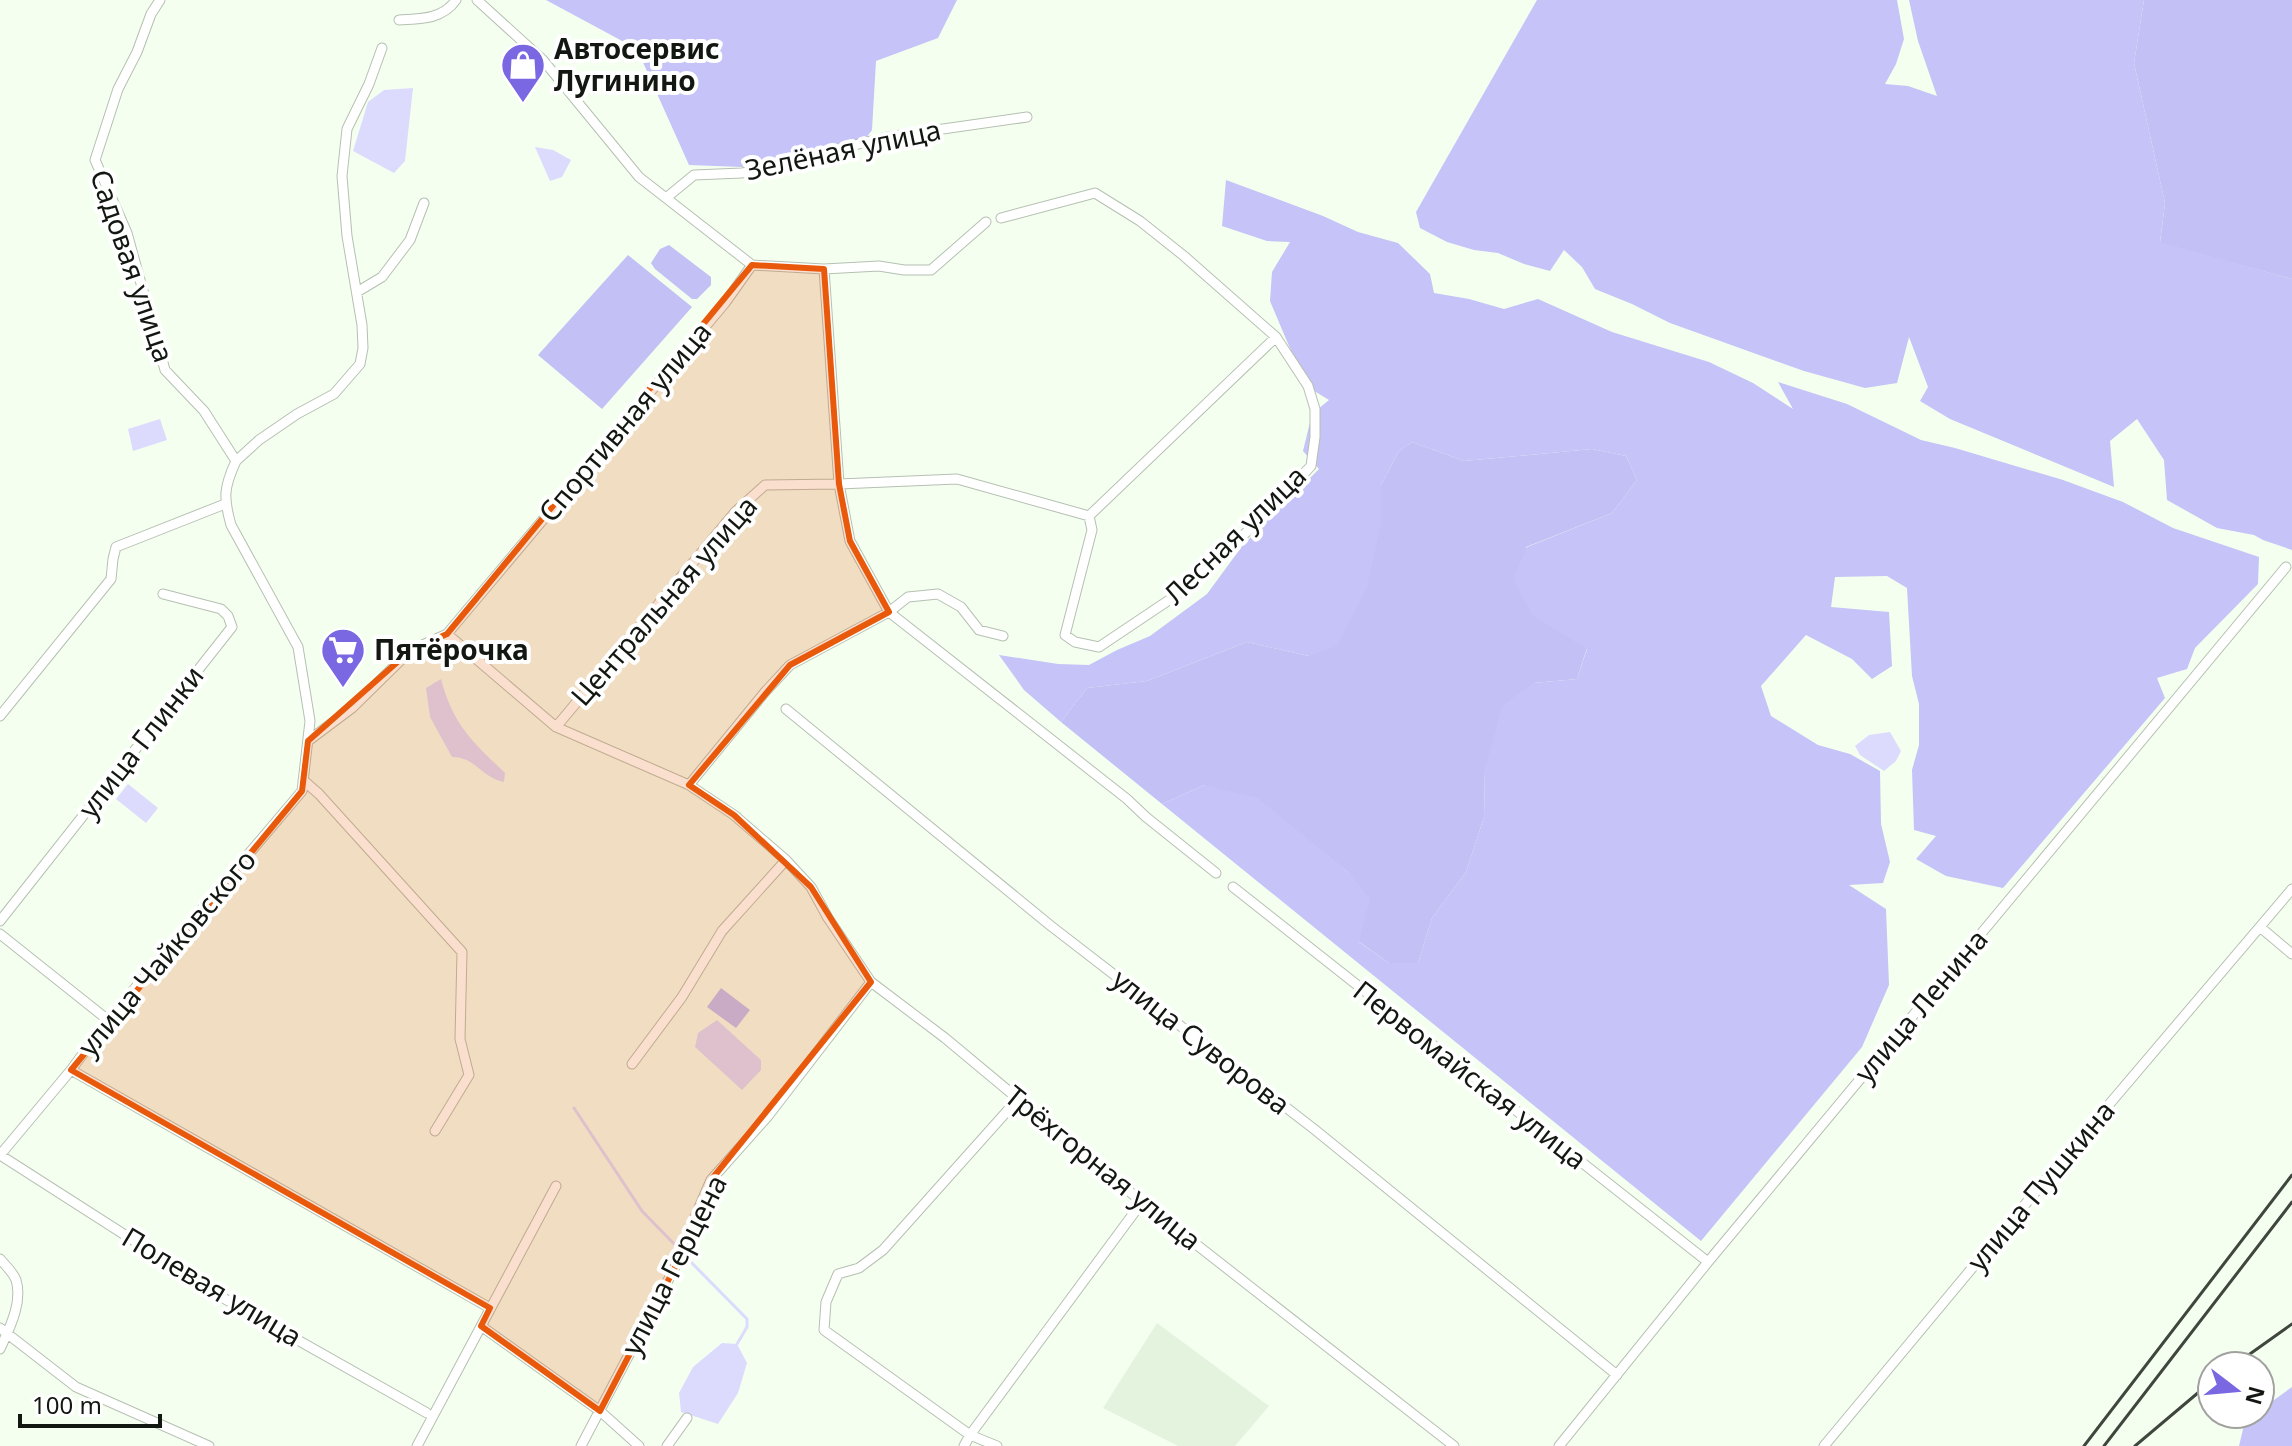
<svg xmlns="http://www.w3.org/2000/svg" width="2292" height="1446" viewBox="0 0 2292 1446" font-family="'Noto Sans',sans-serif">
  <style>
    .built { fill: #e4f3de }
    .green { fill: #c2c0f4 }
    .forest { fill: #c5c3f7 }
    .water { fill: #dcdbfe }
    .lines { fill: none; stroke-linecap: round; stroke-linejoin: round }
    .stream { stroke: #dcdbfe; stroke-width: 3 }
    .minor-casing { stroke: #b6c0b2; stroke-width: 11 }
    .minor { stroke: #fff; stroke-width: 9 }
    .rail { stroke: #40453e; stroke-width: 3 }
    .marked { fill: #e8590c; fill-opacity: 0.2; stroke: #e8590c; stroke-width: 6; stroke-linejoin: round }
    .labels { text-anchor: middle; stroke-width: 8; stroke-linejoin: round; paint-order: stroke }
    .poi-label { font-size: 28px; font-weight: bold; fill: #131712; stroke: #fff; text-anchor: start }
    .street-label { font-size: 28px; fill: #131712; stroke: #fff }
  </style>
  <rect width="100%" height="100%" fill="#f4fff0"/>
  <!-- built -->
  <path class="built" d="M 1157,1323 L 1269,1406 L 1235,1446 L 1178,1446 L 1103,1408 Z"/>
  <!-- green -->
  <path class="green" d="M 2144,0 L 2292,0 L 2292,279 L 2160,243 L 2165,203 L 2134,63 Z
    M 669,245 L 711,277 L 711,285 L 697,299 L 692,299 L 655,269 L 651,263 L 660,249 Z
    M 628,255 L 692,307 L 602,409 L 538,355 Z
    M 1412,442 L 1464,461 L 1592,449 L 1626,456 L 1637,480 L 1612,513 L 1526,547 L 1566,635 L 1587,648 L 1577,679 L 1533,683 L 1485,769 L 1484,817 L 1466,872 L 1432,918 L 1418,963 L 1389,963 L 1358,941 L 1349,873 L 1305,838 L 1204,785 L 1162,804 L 1061,722 L 1087,688 L 1147,681 L 1247,642 L 1309,656 L 1381,523 L 1381,485 L 1399,451 Z
    M 721,988 L 750,1010 L 736,1028 L 707,1007 Z"/>
  <!-- forest -->
  <path class="forest" d="M 546,0 L 957,0 L 938,38 L 876,61 L 872,130 L 860,146 L 785,156 L 742,167 L 689,165 L 637,49 Z
    M 1537,0 L 1897,0 L 1904,39 L 1896,64 L 1885,84 L 1908,86 L 1937,96 L 1918,41 L 1909,0 L 2144,0 L 2134,63 L 2165,203 L 2160,242 L 2292,279 L 2292,550 L 2263,540 L 2254,535 L 2217,528 L 2167,500 L 2164,460 L 2137,419 L 2110,441 L 2114,487 L 1950,419 L 1920,401 L 1928,387 L 1909,337 L 1897,383 L 1865,388 L 1804,371 L 1670,323 L 1632,304 L 1595,289 L 1582,267 L 1564,250 L 1550,271 L 1524,264 L 1498,253 L 1474,250 L 1447,242 L 1420,228 L 1416,212 Z
    M 1226,180 L 1323,216 L 1358,232 L 1398,243 L 1430,274 L 1434,293 L 1469,299 L 1504,309 L 1538,299 L 1612,332 L 1709,362 L 1753,383 L 1793,409 L 1778,382 L 1847,404 L 1921,440 L 1955,448 L 2063,480 L 2123,502 L 2173,528 L 2259,557 L 2258,584 L 2195,648 L 2187,669 L 2157,678 L 2165,698 L 2003,888 L 1946,876 L 1916,859 L 1936,836 L 1914,830 L 1912,770 L 1919,745 L 1919,704 L 1912,676 L 1907,588 L 1887,576 L 1835,577 L 1831,607 L 1889,612 L 1892,666 L 1872,679 L 1852,659 L 1806,635 L 1761,686 L 1771,716 L 1818,745 L 1850,754 L 1880,771 L 1881,824 L 1890,862 L 1883,883 L 1849,885 L 1886,909 L 1889,985 L 1862,1047 L 1701,1241 L 1162,804 L 1204,785 L 1258,798 L 1349,873 L 1370,898 L 1359,942 L 1389,963 L 1418,963 L 1432,918 L 1466,872 L 1484,817 L 1485,769 L 1502,706 L 1533,683 L 1577,679 L 1587,649 L 1533,616 L 1513,579 L 1527,547 L 1612,513 L 1637,480 L 1626,456 L 1592,449 L 1464,461 L 1412,442 L 1399,451 L 1381,485 L 1381,523 L 1367,588 L 1337,646 L 1309,656 L 1247,642 L 1147,681 L 1087,688 L 1061,722 L 1024,690 L 999,655 L 1058,664 L 1089,665 L 1117,650 L 1150,636 L 1207,594 L 1243,545 L 1319,469 L 1303,451 L 1312,414 L 1329,400 L 1311,389 L 1300,372 L 1270,301 L 1272,272 L 1290,242 L 1267,241 L 1222,226 Z
    M 2292,1387 L 2292,1446 L 2239,1446 L 2245,1421 L 2255,1414 L 2260,1414 L 2260,1410 Z"/>
  <!-- water -->
  <path class="water" d="M 413,88 L 405,161 L 394,173 L 353,151 L 368,102 L 384,90 Z
    M 535,147 L 553,150 L 571,160 L 562,177 L 550,181 Z
    M 160,419 L 167,440 L 133,451 L 128,429 Z
    M 441,679 C 453,725 472,741 505,773 L 504,782 C 480,777 476,757 452,757 L 430,717 L 426,688 Z
    M 1890,732 L 1901,751 L 1896,761 L 1884,771 L 1860,755 L 1855,746 L 1869,735 Z
    M 128,784 L 158,808 L 146,823 L 116,799 Z
    M 717,1020 L 761,1060 L 761,1070 L 742,1090 L 695,1047 L 698,1033 Z
    M 722,1343 L 737,1344 L 747,1363 L 738,1393 L 718,1424 L 681,1412 L 679,1393 L 693,1367 Z"/>
  <g class="lines">
    <!-- stream -->
    <path class="stream" d="M 574,1108 L 642,1211 L 680,1250
      M 685,1256 L 747,1319 L 747,1327 L 737,1344"/>
    <!-- minor casing -->
    <g class="minor-casing">
      <path id="minor" d="M 477,0 L 543,60 L 639,177 L 752,265
        M 399,20 C 421,19 443,19 456,0
        M 666,198 L 694,175 L 742,173 L 887,137 L 1027,117
        M 1001,218 L 1095,193 L 1140,221 L 1184,256 L 1276,337 L 1308,386 L 1315,409 L 1315,437 L 1311,466 L 1253,526 L 1187,588 L 1099,647 L 1075,642 L 1065,635 L 1092,530 L 1089,516
        M 824,269 L 839,484 L 850,541 L 889,612 L 1127,799 L 1146,817 L 1216,873
        M 357,292 L 382,277 L 410,240 L 424,203
        M 236,461 L 259,440 L 297,414 L 334,394 L 360,364 L 363,348 L 362,325 L 347,236 L 342,176 L 347,129 L 369,84 L 382,48
        M 447,634 L 556,727 L 689,785 L 734,815 L 786,860 L 811,887 L 828,918 L 871,982 L 945,1038 L 1142,1202 L 1454,1446
        M 786,709 L 1051,926 L 1314,1129 L 1617,1375
        M 0,716 L 111,579 L 113,559 L 116,547 L 225,504
        M 556,727 L 736,511 L 765,485 L 839,484 L 957,479 L 1089,516 L 1276,337
        M 308,741 L 352,708 L 411,650 L 447,634 L 725,303 L 752,265 L 824,269 L 879,266 L 904,270 L 931,270 L 986,222
        M 303,780 L 319,794 L 462,952 L 460,1039 L 469,1075 L 435,1131
        M 689,785 L 765,692 L 790,665 L 889,612 L 908,597 L 938,594 L 961,607 L 979,630 L 1003,636
        M 1233,887 L 1708,1262
        M 0,921 L 232,627 L 228,616 L 221,609 L 163,594
        M 2260,927 L 2292,954
        M 0,934 L 108,1020
        M 632,1064 L 682,997 L 722,931 L 786,860
        M 71,1070 L 490,1308
        M 0,1155 L 71,1070 L 108,1020 L 302,791 L 310,721 L 298,647 L 231,525 C 223,497 224,487 236,461 L 204,411 L 165,370 L 127,233 L 95,160 L 118,89 L 137,52 L 151,14 L 160,0
        M 0,1155 L 225,1299 L 427,1413
        M 0,1259 C 5,1265 13,1272 16,1280 C 23,1303 9,1329 0,1349
        M 481,1326 L 600,1411 L 639,1446
        M 0,1328 L 76,1387 L 209,1446
        M 417,1446 L 556,1186
        M 581,1446 L 694,1231 L 695,1217 L 711,1180 L 768,1116 L 871,982
        M 667,1446 L 687,1418
        M 964,1446 L 970,1435 L 1142,1202
        M 997,1446 L 970,1435 L 824,1330 L 826,1302 L 838,1274 L 859,1268 L 883,1250 L 1017,1100
        M 1559,1446 L 1708,1262 L 2286,567
        M 1824,1446 L 2067,1154 L 2292,889"/>
    </g>
    <!-- minor -->
    <use href="#minor" class="minor"/>
    <!-- rail -->
    <path class="rail" d="M 2233,1366 L 2292,1324
      M 2084,1446 L 2292,1175
      M 2104,1446 L 2292,1202
      M 2135,1446 L 2212,1381"/>
  </g>
  <!-- marked area -->
  <path class="marked" d="M 752,265 L 824,269 L 839,484 L 850,541 L 889,612 L 790,665 L 689,785 L 734,815 L 811,887 L 871,982 L 711,1180 L 694,1231 L 600,1411 L 481,1326 L 490,1308 L 71,1070 L 302,791 L 308,741 L 411,650 L 447,634 Z"/>
  <!-- icons -->
  <defs>
    <g id="shop-pin" transform="scale(2.3)"><path d="M0 17L-7.5 6A9.5 9.5 0 1 1 7.5 6Z" fill="#7a67e2" stroke="#fff"/><path d="M-5-2.5h2.3a2.7 3.5 0 0 1 5.4 0H5L5.5 6h-11ZM-1.5-2.5h3a1.5 2.3 0 0 0-3 0Z" fill="#fff"/></g>
    <g id="supermarket-pin" transform="scale(2.3)"><path d="M0 17L-7.5 6A9.5 9.5 0 1 1 7.5 6Z" fill="#7a67e2" stroke="#fff"/><path d="M-6-5.5h2.5l.6 2H6L4.5 2H-2.5L-4.4-4H-6ZM-1.5 3.2a1.3 1.3 0 1 0 .1 0ZM3 3.2a1.3 1.3 0 1 0 .1 0Z" fill="#fff"/></g>
  </defs>
  <g fill-rule="evenodd">
    <use href="#shop-pin" x="523" y="65"/>
    <use href="#supermarket-pin" x="343" y="650"/>
  </g>
  <g class="labels">
    <!-- poi labels -->
    <g class="poi-label">
      <text x="554" y="59">Автосервис<tspan x="554" dy="32">Лугинино</tspan></text>
      <text x="374" y="660">Пятёрочка</text>
    </g>
    <!-- street labels -->
    <g class="street-label">
      <text transform="translate(843 150) rotate(-12)" y="10">Зелёная улица</text>
      <text transform="translate(132 266) rotate(71)" y="10">Садовая улица</text>
      <text transform="translate(625 422) rotate(-50)" y="10">Спортивная улица</text>
      <text transform="translate(1235 535) rotate(-44)" y="10">Лесная улица</text>
      <text transform="translate(664 601) rotate(-49)" y="10">Центральная улица</text>
      <text transform="translate(141 742) rotate(-52)" y="10">улица Глинки</text>
      <text transform="translate(167 953) rotate(-50)" y="10">улица Чайковского</text>
      <text transform="translate(1921 1006) rotate(-50)" y="10">улица Ленина</text>
      <text transform="translate(1201 1042) rotate(38)" y="10">улица Суворова</text>
      <text transform="translate(1470 1075) rotate(38)" y="10">Первомайская улица</text>
      <text transform="translate(1103 1168) rotate(39)" y="10">Трёхгорная улица</text>
      <text transform="translate(2041 1186) rotate(-50)" y="10">улица Пушкина</text>
      <text transform="translate(674 1265) rotate(-63)" y="10">улица Герцена</text>
      <text transform="translate(212 1287) rotate(31)" y="10">Полевая улица</text>
    </g>
  </g>
  <!-- north arrow -->
  <g transform="translate(2236 1390) rotate(106)"><circle r="38" fill="#ffffff" stroke="#a1a2a0" stroke-width="2"/>
  <path d="M0-6L14 30L0 20L-14 30Z" fill="#7a67e2"/>
  <text y="-12" font-size="22" font-weight="bold" text-anchor="middle" fill="#131712">N</text>
  </g>
  <!-- scale -->
  <path d="M20 1414v12h140v-12" fill="none" stroke="#131712" stroke-width="4"/>
  <text x="32" y="1414" font-size="24" fill="#131712" stroke="#ffffff" stroke-width="6" paint-order="stroke">100 m</text>
</svg>
